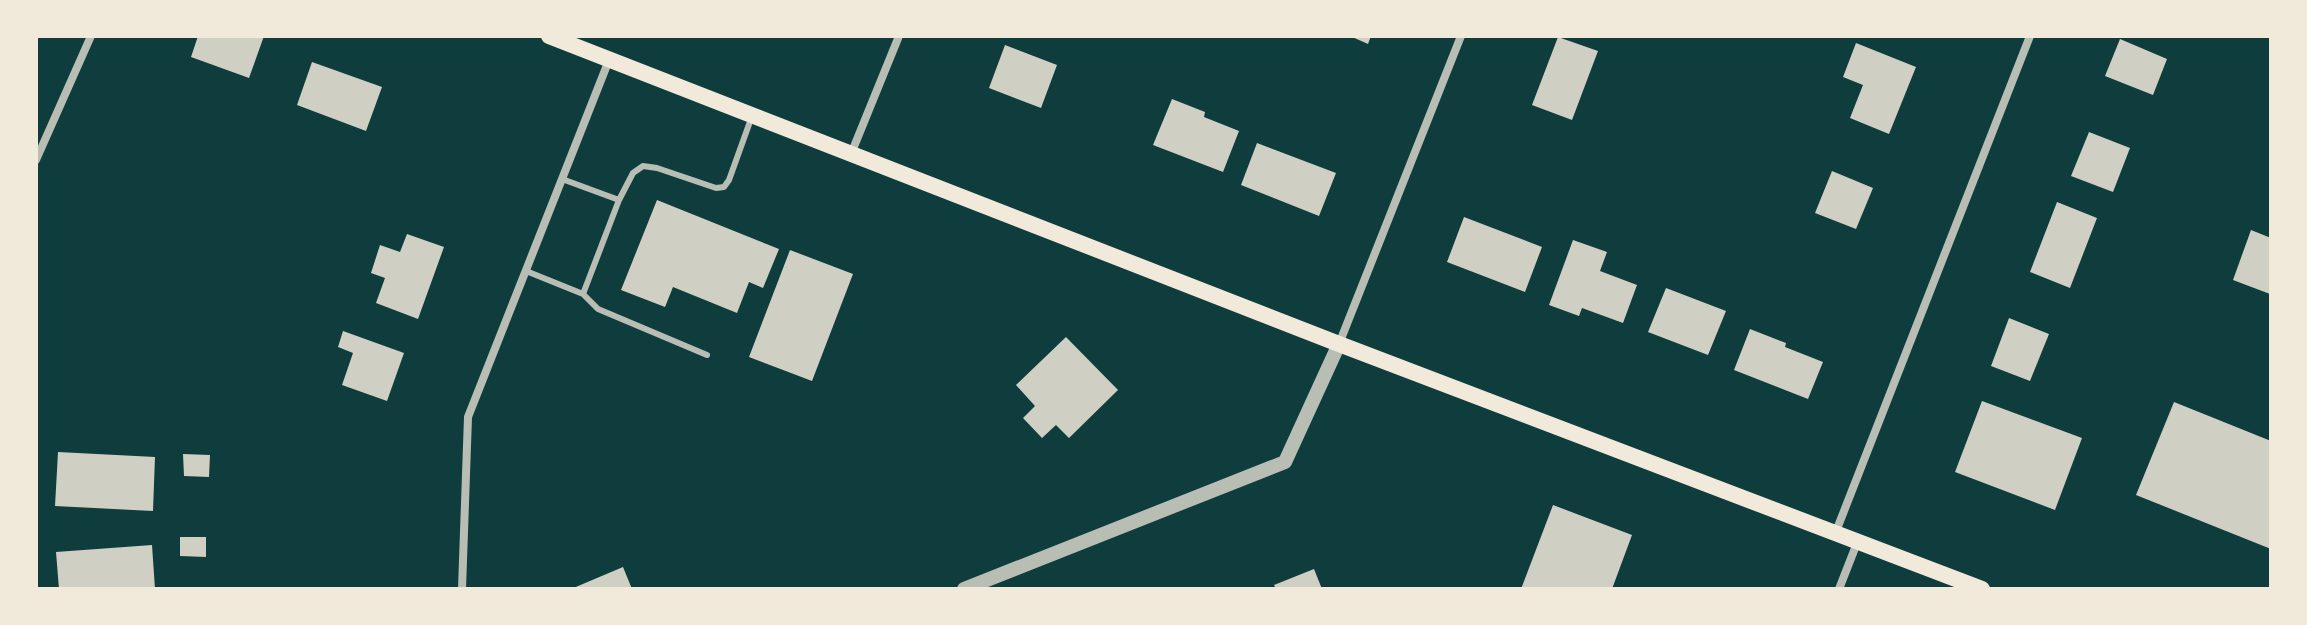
<svg xmlns="http://www.w3.org/2000/svg" width="2307" height="625" viewBox="0 0 2307 625" font-family="'PT Serif',serif">
  <style>
    .building { fill: #cfcfc3 }
    .lines { fill: none; stroke-linecap: round; stroke-linejoin: round }
    .service { stroke: #b8beb3; stroke-width: 6 }
    .minor { stroke: #b8beb3; stroke-width: 8 }
    .tertiary { stroke: #b8beb3; stroke-width: 14 }
    .secondary { stroke: #f1e9da; stroke-width: 16 }
  </style>
  <rect width="100%" height="100%" fill="#0f3d3e"/>
  <!-- building -->
  <path class="building" d="M 198,36 L 264,36 L 249,78 L 191,57 Z
    M 1350,36 L 1371,36 L 1368,44 Z
    M 1558,37 L 1598,51 L 1572,120 L 1532,105 Z
    M 2120,39 L 2167,59 L 2153,95 L 2105,76 Z
    M 1856,43 L 1916,67 L 1889,134 L 1850,118 L 1863,85 L 1843,77 Z
    M 1005,45 L 1057,65 L 1041,108 L 989,88 Z
    M 312,62 L 382,87 L 366,131 L 297,105 Z
    M 1172,99 L 1205,112 L 1204,117 L 1239,131 L 1223,172 L 1153,145 Z
    M 2089,132 L 2130,148 L 2113,192 L 2071,176 Z
    M 1257,143 L 1336,173 L 1319,216 L 1241,185 Z
    M 1832,171 L 1873,188 L 1856,229 L 1815,213 Z
    M 657,200 L 779,249 L 763,288 L 749,282 L 737,313 L 673,287 L 665,307 L 621,290 Z
    M 2057,202 L 2097,218 L 2070,288 L 2030,272 Z
    M 1464,217 L 1542,247 L 1525,292 L 1447,262 Z
    M 2251,230 L 2271,238 L 2270,294 L 2233,280 Z
    M 407,234 L 444,247 L 418,319 L 376,303 L 385,278 L 371,273 L 380,245 L 400,252 Z
    M 1573,240 L 1607,252 L 1600,271 L 1637,285 L 1623,323 L 1582,308 L 1579,316 L 1549,305 Z
    M 790,250 L 853,274 L 812,381 L 749,357 Z
    M 1666,288 L 1726,311 L 1708,355 L 1648,332 Z
    M 2009,318 L 2049,334 L 2030,381 L 1991,366 Z
    M 1750,329 L 1786,343 L 1785,347 L 1823,362 L 1808,399 L 1734,370 Z
    M 343,331 L 404,353 L 387,401 L 342,385 L 353,353 L 338,347 Z
    M 1066,337 L 1118,390 L 1069,438 L 1056,425 L 1042,438 L 1023,418 L 1035,406 L 1016,385 Z
    M 1982,401 L 2082,438 L 2055,510 L 1955,472 Z
    M 2174,402 L 2271,441 L 2271,549 L 2136,495 Z
    M 58,452 L 155,457 L 153,511 L 55,506 Z
    M 183,454 L 210,455 L 209,477 L 184,476 Z
    M 1553,505 L 1632,535 L 1612,589 L 1521,589 Z
    M 180,537 L 206,537 L 206,557 L 180,556 Z
    M 152,545 L 155,589 L 59,589 L 56,552 Z
    M 623,567 L 632,589 L 571,589 Z
    M 1314,569 L 1322,589 L 1276,589 L 1274,585 Z"/>
  <g class="lines">
    <!-- service -->
    <path class="service" d="M 562,179 L 619,200 L 583,294
      M 619,200 L 633,173 L 643,166 L 657,168 L 716,188 L 724,187 L 729,180 L 752,116
      M 526,271 L 583,294 L 598,309 L 707,355"/>
    <!-- minor -->
    <path class="minor" d="M 851,154 L 899,36
      M 36,160 L 91,36
      M 1339,344 L 1461,36
      M 1835,534 L 2030,36
      M 462,589 L 468,417 L 609,60
      M 1839,589 L 1857,543"/>
    <!-- tertiary -->
    <path class="tertiary" d="M 964,589 L 1285,462 L 1339,344"/>
    <!-- secondary -->
    <path class="secondary" d="M 549,36 L 1339,344 L 1982,589"/>
  </g>
  <!-- border -->
  <rect width="2307" height="625" fill="none" stroke="#f1e9da" stroke-width="76"/>
</svg>
